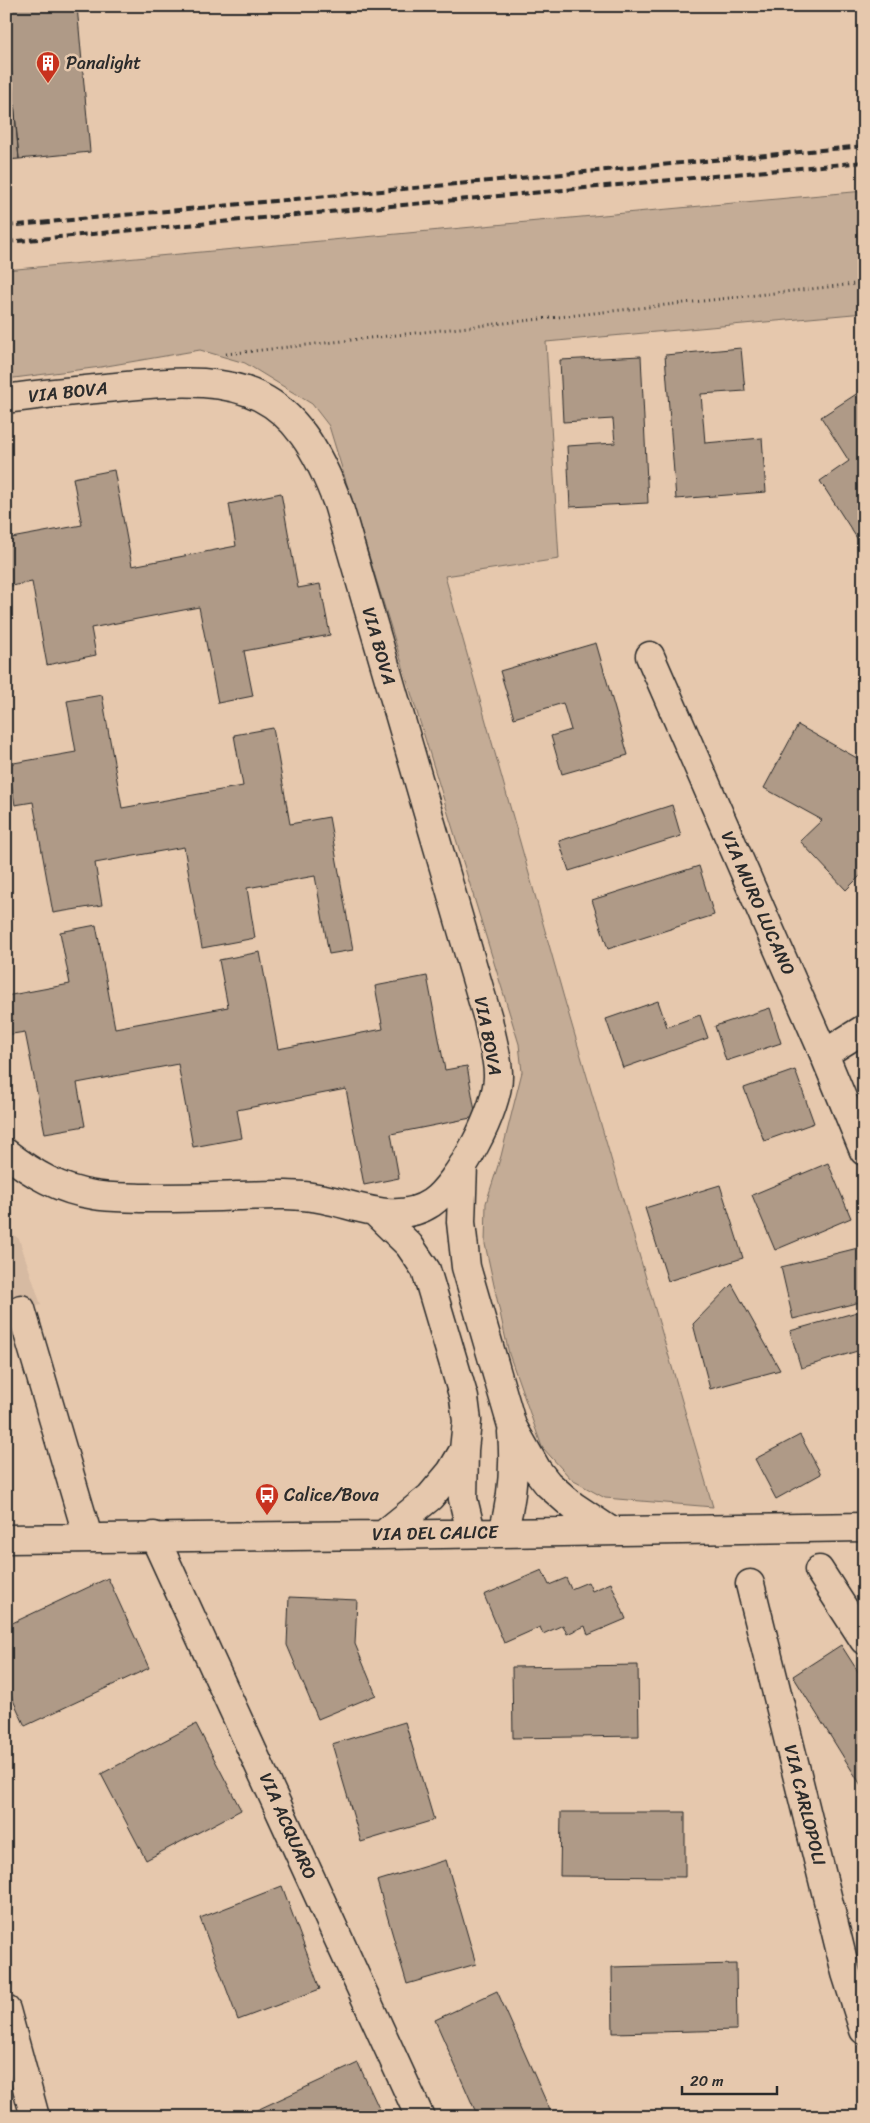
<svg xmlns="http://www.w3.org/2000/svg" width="870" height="2123" font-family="Sriracha,sans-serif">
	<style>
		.built { fill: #d6baa2 }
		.green { fill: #c4ac96; stroke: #786c60 }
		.building { fill: #af9a87; stroke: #2b2b2b }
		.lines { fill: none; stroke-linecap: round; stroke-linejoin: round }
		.minor-casing { stroke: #2b2b2b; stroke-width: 31 }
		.path { stroke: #2b2b2b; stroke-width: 3; stroke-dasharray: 1 4; stroke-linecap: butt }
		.minor { stroke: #e6c8ad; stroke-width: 28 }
		.rail { stroke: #2b2b2b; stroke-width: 4; stroke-dasharray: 8 4; stroke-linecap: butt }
		.labels { text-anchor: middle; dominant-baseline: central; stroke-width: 5; stroke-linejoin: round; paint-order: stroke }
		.poi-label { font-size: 18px; fill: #2b2b2b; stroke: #e6c8ad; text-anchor: start }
		.street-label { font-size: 18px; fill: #2b2b2b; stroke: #e6c8ad }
	</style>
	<rect width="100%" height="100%" fill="#e6c8ad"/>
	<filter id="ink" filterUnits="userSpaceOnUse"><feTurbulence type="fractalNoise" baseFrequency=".02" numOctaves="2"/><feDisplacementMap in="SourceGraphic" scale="10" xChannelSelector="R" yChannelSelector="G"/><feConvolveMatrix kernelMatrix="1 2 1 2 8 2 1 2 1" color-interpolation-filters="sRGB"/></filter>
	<g filter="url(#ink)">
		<path class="built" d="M6,1229L19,1239L41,1305L6,1312Z"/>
		<path class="green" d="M864,191V313L546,342L559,559L445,576L564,998L713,1507L605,1498L572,1480L542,1447L509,1354L485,1244L486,1203L501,1156L522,1072L519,1044L329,426L312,404L245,363L200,350L101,367L6,379V270Z"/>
		<path class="building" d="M6,6H77L90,152L19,159Z
			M6,19L19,159L6,160Z
			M741,348L745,391L701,394L705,443L762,438L766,492L676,499L665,355Z
			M641,356L648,503L570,507L567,446L615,443L613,419L563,422L560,360Z
			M864,389V549L820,481L849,461L821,417Z
			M114,470L132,566L236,546L229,504L281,493L298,588L320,584L330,635L244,651L253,696L218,703L199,607L91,628L96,655L47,665L32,582L6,587V539L82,525L73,478Z
			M596,643L628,755L562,774L551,736L571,730L563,703L514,718L500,671Z
			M102,695L122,808L243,786L234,735L273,728L290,824L329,817L353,950L329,954L315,876L247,888L255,938L202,948L184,847L95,863L102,905L53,913L33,802L15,805L8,764L76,752L67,701Z
			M798,725L864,762V872L846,890L800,841L822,820L764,788Z
			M672,805L681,836L569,871L559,841Z
			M699,866L714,915L608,949L592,900Z
			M96,925L115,1028L228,1007L219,960L260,952L278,1049L383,1029L375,986L427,976L445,1070L467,1066L476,1117L391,1134L399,1178L364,1185L346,1089L237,1110L242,1138L193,1147L178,1064L77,1083L85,1126L45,1133L25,1032L6,1035V996L70,984L60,932Z
			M658,1001L667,1027L700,1015L708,1038L623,1068L606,1019Z
			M770,1008L781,1043L726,1061L715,1026Z
			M795,1070L814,1123L764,1141L744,1088Z
			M828,1163L851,1218L775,1250L752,1195Z
			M720,1185L743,1258L668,1281L645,1208Z
			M862,1247L864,1301L793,1319L781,1267Z
			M732,1284L780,1370L710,1389L693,1324Z
			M864,1310V1349L801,1368L790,1331Z
			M800,1435L821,1474L776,1499L755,1459Z
			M542,1570L549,1585L566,1578L571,1589L588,1582L592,1591L611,1583L626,1619L588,1635L585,1626L567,1634L563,1625L543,1634L540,1627L504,1643L484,1595Z
			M108,1578L149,1668L25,1726L6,1685V1626Z
			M289,1597L357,1600L355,1644L376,1695L318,1719L287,1645Z
			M841,1645L864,1681V1790L793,1676Z
			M638,1665L639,1736L513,1738L512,1667Z
			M405,1722L434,1820L361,1842L332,1744Z
			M196,1724L241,1810L146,1860L101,1774Z
			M561,1812H685V1877L560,1876Z
			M446,1860L476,1964L407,1984L377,1881Z
			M282,1886L320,1989L238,2020L200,1918Z
			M736,1964L737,2030L613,2033L612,1967Z
			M497,1991L553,2117H478L435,2020Z
			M358,2063L383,2117H242Z"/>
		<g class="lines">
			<g class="minor-casing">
				<path id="minor" d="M6,399C46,393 87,390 127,386C244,374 295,388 338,504L488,1019C491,1037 498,1057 498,1075C499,1108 458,1185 431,1203C398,1225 359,1206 324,1199C296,1193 266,1195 237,1196C206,1198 175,1198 143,1198C127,1197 110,1198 94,1195C60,1190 33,1174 6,1153
					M650,656L824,1054L864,1151
					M824,1054L864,1029
					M463,1165L461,1222L466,1267L512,1426L537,1470L548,1484L573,1506L609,1530
					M374,1211L409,1245L426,1270L464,1398L467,1421L464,1450L451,1472L430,1497L383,1535
					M21,1309L88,1537
					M464,1451L463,1499L471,1532
					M503,1532C513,1498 515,1467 512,1432
					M154,1536C244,1729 330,1924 420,2117
					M6,1539L383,1535L864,1527
					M819,1570L864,1640
					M750,1584L846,1973L864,2030
					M6,2010L35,2117"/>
			</g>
			<path class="path" d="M226,354L864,283"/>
			<use href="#minor" class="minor"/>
			<path class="rail" d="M6,226L864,146
				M6,242L864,162"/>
		</g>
	</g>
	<defs>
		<g id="building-pin" transform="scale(1.25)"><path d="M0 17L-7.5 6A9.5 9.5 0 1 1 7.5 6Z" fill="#c8321e" stroke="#e6c8ad"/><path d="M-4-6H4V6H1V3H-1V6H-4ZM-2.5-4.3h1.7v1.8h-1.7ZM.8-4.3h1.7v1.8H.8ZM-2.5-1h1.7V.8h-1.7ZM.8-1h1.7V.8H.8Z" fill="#fff"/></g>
		<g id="bus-pin" transform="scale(1.25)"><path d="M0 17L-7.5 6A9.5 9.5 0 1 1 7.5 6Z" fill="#c8321e" stroke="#e6c8ad"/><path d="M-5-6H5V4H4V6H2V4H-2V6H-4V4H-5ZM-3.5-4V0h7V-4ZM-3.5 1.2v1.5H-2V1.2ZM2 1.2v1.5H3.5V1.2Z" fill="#fff"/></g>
	</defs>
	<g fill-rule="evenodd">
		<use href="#building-pin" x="48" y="63"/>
		<use href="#bus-pin" x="267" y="1495"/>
	</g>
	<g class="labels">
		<g class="poi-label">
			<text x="66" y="63">Panalight</text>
			<text x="284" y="1495">Calice/Bova</text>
		</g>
		<g class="street-label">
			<text transform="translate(68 392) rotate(-6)">VIA BOVA</text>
			<text transform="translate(379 646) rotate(74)">VIA BOVA</text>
			<text transform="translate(758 903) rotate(66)">VIA MURO LUCANO</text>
			<text transform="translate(488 1036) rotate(79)">VIA BOVA</text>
			<text transform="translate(435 1533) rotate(-1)">VIA DEL CALICE</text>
			<text transform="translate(805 1805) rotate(76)">VIA CARLOPOLI</text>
			<text transform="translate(288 1826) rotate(66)">VIA ACQUARO</text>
		</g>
	</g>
	<rect width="870" height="2123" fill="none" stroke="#e6c8ad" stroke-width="25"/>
	<rect x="12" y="12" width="845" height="2098" fill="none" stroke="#2b2b2b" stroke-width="2" filter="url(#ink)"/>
	<path d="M682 2086v8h95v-8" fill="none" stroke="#2b2b2b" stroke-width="2.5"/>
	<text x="690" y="2086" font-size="15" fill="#2b2b2b" stroke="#e6c8ad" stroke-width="4" paint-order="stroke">20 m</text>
</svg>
